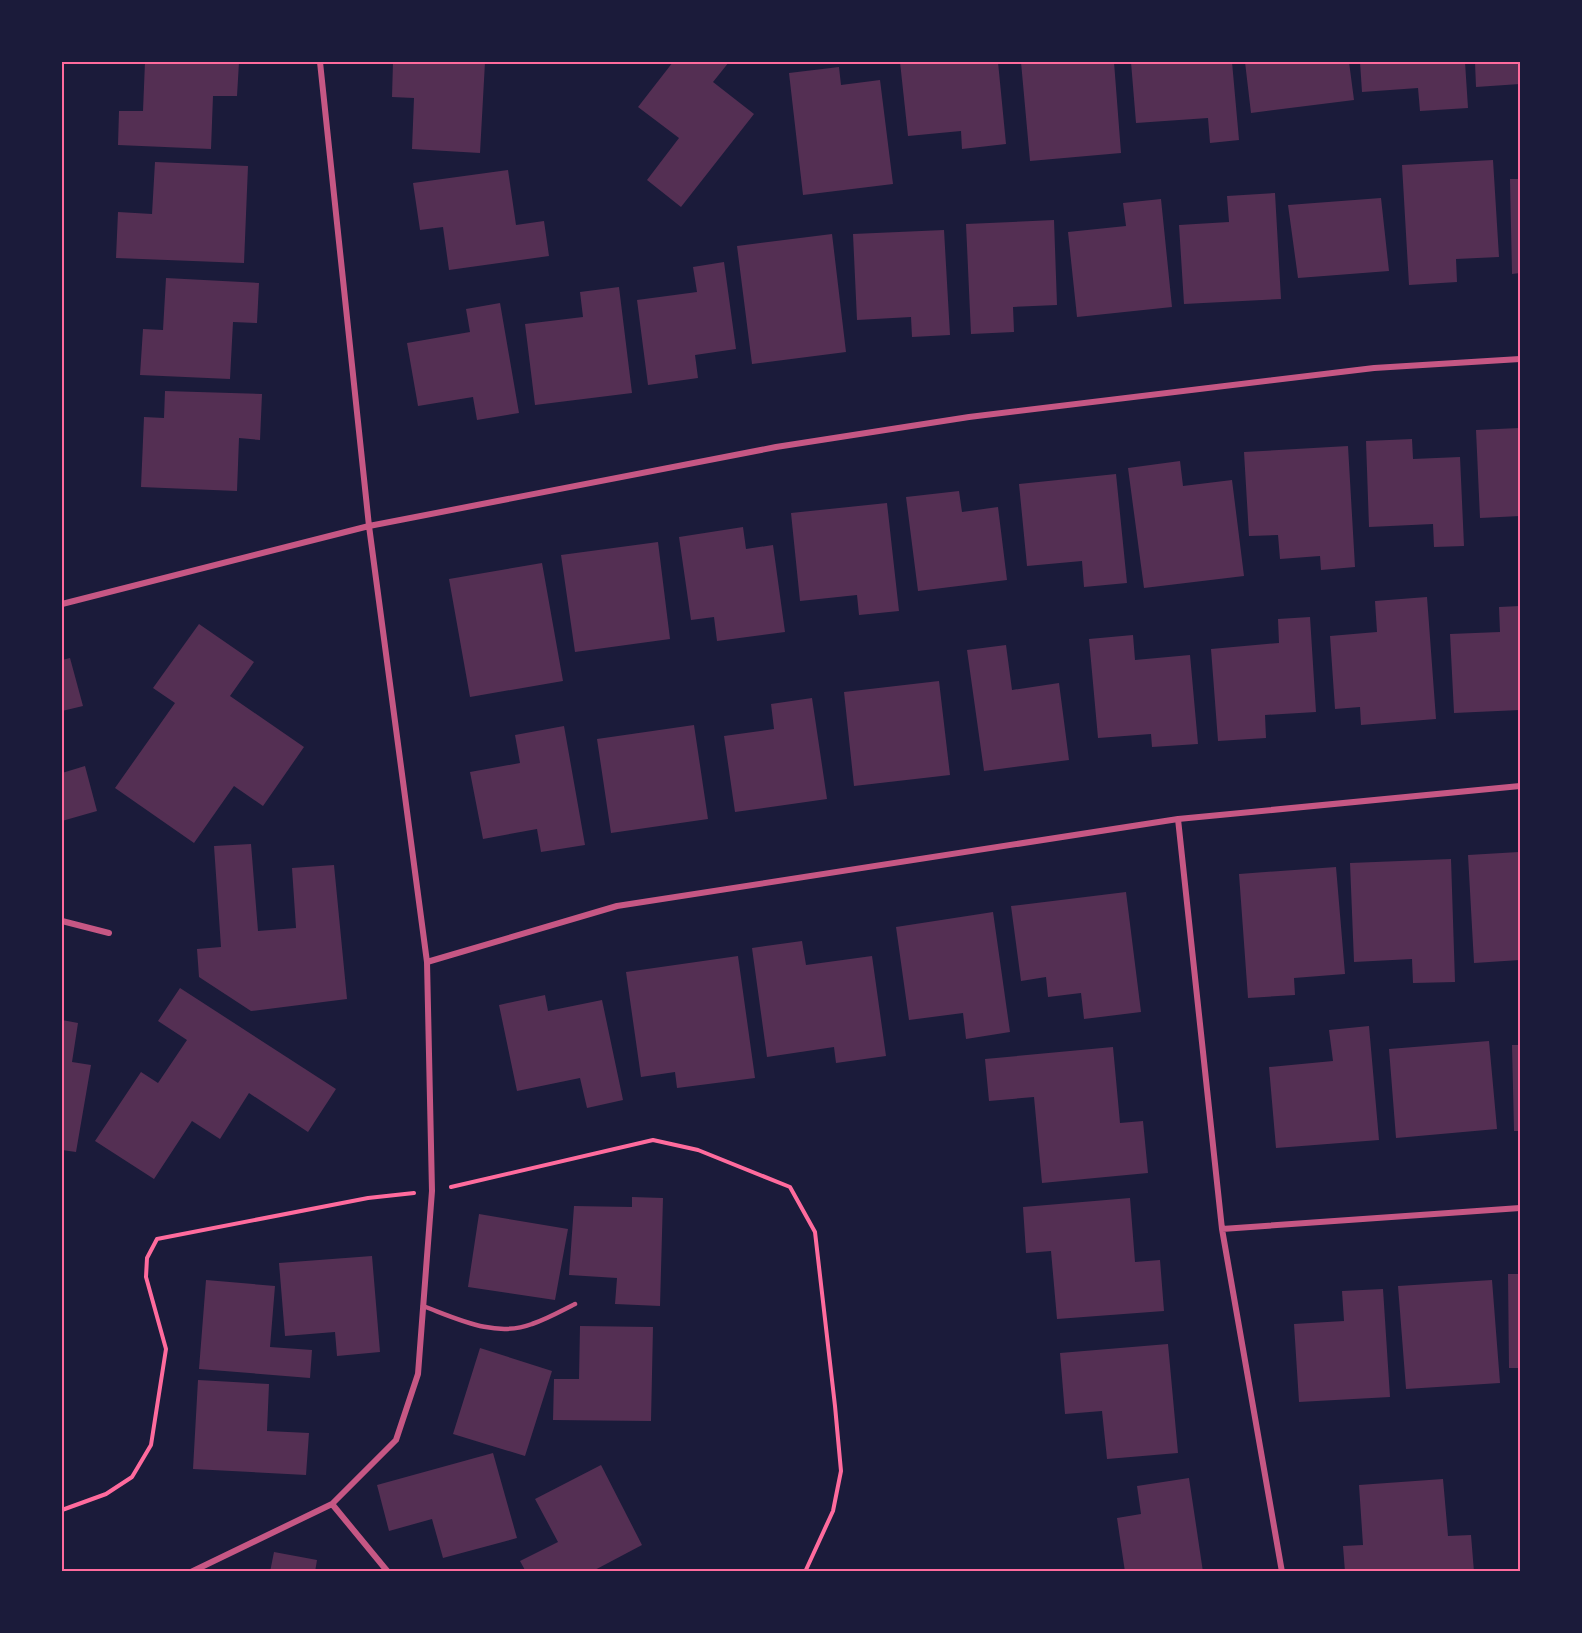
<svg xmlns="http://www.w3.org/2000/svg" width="1582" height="1633" font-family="'Golos Text',sans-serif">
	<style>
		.building { fill: #542f53 }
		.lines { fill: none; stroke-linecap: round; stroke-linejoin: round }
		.path { stroke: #ff6b9d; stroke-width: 4 }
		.service { stroke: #c65784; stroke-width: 4.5 }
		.minor { stroke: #c65784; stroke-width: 6 }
		.neatline { fill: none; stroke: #ff6b9d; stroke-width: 2 }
	</style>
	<rect width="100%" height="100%" fill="#1b1b3a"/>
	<path class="building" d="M145,62H239L237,96H213L211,149L118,145L119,111H143Z
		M393,62H485L480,153L412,149L414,98L392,97Z
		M673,62H729L713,82L754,114L681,207L647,180L679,138L638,107Z
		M900,62H998L1006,144L962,149L961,131L908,136Z
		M1021,62H1114L1121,153L1030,161Z
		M1131,62H1232L1239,140L1210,143L1208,118L1136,123Z
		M1245,62H1349L1354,100L1251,113Z
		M1360,62H1465L1468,108L1420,111L1418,88L1362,92Z
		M1475,62H1520V84L1476,87Z
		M839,67L841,85L880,80L893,184L803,195L789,73Z
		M1493,160L1499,257L1456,259L1457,282L1409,285L1402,165Z
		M155,162L248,166L244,263L116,258L118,212L152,214Z
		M508,170L516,225L544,221L549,256L449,270L443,227L420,230L413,183Z
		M1510,179H1520V273L1512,274Z
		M1275,193L1281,299L1184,304L1179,225L1229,222L1227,196Z
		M1381,198L1389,271L1298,278L1288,205Z
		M1161,199L1172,307L1077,317L1068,232L1126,226L1123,203Z
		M1054,220L1057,305L1013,307L1014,332L971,334L966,224Z
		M944,230L950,335L912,337L911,317L857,320L853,234Z
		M832,234L846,352L752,364L737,246Z
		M724,262L736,349L695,355L698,378L648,385L637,300L697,292L693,267Z
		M166,278L259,283L257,323L233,322L230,379L140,375L143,329L163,330Z
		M619,287L632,393L535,405L525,324L583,317L580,292Z
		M500,303L519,413L477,420L473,397L418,406L407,343L470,332L466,309Z
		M165,391L262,394L260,440L239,438L237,491L141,487L144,417L164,418Z
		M1519,428L1520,516L1480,518L1476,430Z
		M1412,439L1413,459L1460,457L1464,546L1434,547L1433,524L1369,527L1366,441Z
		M1348,446L1355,567L1321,570L1320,556L1280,559L1278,535L1249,536L1244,452Z
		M1180,461L1183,486L1232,480L1244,576L1144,588L1128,468Z
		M1116,474L1127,583L1084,587L1082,561L1027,566L1019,484Z
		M959,491L962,512L998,507L1007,580L918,591L906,497Z
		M887,503L899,611L859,615L857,595L800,601L791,513Z
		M743,527L746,549L773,545L785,632L717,641L714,617L691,620L679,537Z
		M658,542L670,639L575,652L561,555Z
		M542,563L563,681L470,697L449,579Z
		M1427,597L1436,719L1361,725L1360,707L1335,709L1330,636L1377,632L1375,601Z
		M1520,606V710L1454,713L1450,634L1500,632L1499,607Z
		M1310,617L1316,712L1265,715L1266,738L1218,741L1211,649L1279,643L1278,619Z
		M199,624L254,662L230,696L304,747L263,806L234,786L194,843L115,788L175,703L153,688Z
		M1133,635L1135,660L1190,655L1198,744L1152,747L1151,734L1098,738L1089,639Z
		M1006,645L1012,690L1059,683L1069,760L984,771L967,650Z
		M70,658L83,706L62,711V660Z
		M939,681L950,775L854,786L844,692Z
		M812,698L827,799L735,812L724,736L774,729L771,704Z
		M694,725L708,819L611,833L597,739Z
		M564,726L585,845L541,852L537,829L483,839L470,772L520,763L515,735Z
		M85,766L97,811L62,821V773Z
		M251,844L258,931L296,928L292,868L334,865L347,999L251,1011L199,977L197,949L221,947L214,846Z
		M1519,852L1520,874V960L1474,963L1468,855Z
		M1451,859L1455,982L1413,983L1412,959L1354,962L1350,863Z
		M1336,867L1345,974L1294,978L1295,995L1248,998L1239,874Z
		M1126,892L1141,1012L1084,1019L1081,993L1048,997L1046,977L1021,981L1011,906Z
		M993,912L1010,1032L966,1039L963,1013L909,1020L896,927Z
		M802,941L806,965L872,956L886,1056L836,1063L834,1047L767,1057L752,948Z
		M738,956L755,1078L677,1088L675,1072L641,1077L626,972Z
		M180,988L336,1089L308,1132L249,1093L220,1139L192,1121L154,1179L95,1141L141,1072L158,1083L187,1040L158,1021Z
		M545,995L548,1011L602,1000L623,1100L587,1108L580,1078L517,1091L499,1005Z
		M62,1020L78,1023L72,1062L91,1065L76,1152L62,1150Z
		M1369,1026L1379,1140L1276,1148L1269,1067L1333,1061L1329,1030Z
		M1489,1041L1497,1129L1396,1138L1389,1049Z
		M1512,1045H1520V1131H1514Z
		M1113,1047L1120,1123L1143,1121L1148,1173L1042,1183L1034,1097L989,1101L985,1059Z
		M632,1197L663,1198L660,1306L615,1304L617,1278L569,1275L574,1206L632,1207Z
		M1130,1198L1135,1262L1160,1260L1164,1311L1057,1319L1051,1251L1026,1253L1023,1207Z
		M479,1214L568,1229L555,1300L468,1287Z
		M372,1256L380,1352L337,1356L335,1332L285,1336L279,1263Z
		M1508,1274H1520V1368H1509Z
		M206,1280L275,1286L270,1347L312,1350L310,1378L199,1369Z
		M1492,1280L1500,1383L1406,1389L1398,1286Z
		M1383,1289L1390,1397L1299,1402L1294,1324L1344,1321L1342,1291Z
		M580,1326L653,1327L651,1421L553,1420L554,1379H579Z
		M1168,1344L1178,1453L1107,1459L1102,1411L1065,1414L1060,1353Z
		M480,1348L552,1371L525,1456L453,1434Z
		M198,1380L269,1384L267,1431L309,1433L306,1475L193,1469Z
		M493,1453L517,1538L443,1558L432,1519L389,1531L377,1485Z
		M601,1465L642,1545L591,1572H526L520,1561L558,1542L535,1499Z
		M1189,1478L1203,1572H1125L1117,1518L1141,1514L1137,1486Z
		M1443,1479L1448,1536L1471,1535L1474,1572H1345L1343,1546L1363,1545L1359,1485Z
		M274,1552L317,1560L315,1572H270Z"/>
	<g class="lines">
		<path class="path" d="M451,1187L653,1140L698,1150L790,1187L815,1232L835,1406L841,1471L833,1511L805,1572
			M62,1510L106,1494L132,1477L151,1445L166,1349L146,1277L147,1258L157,1239L368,1198L414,1193"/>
		<path class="service" d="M423,1306C458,1319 495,1338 532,1324C547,1319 561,1311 575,1304"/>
		<path class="minor" d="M62,604L369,526L776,447L969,417L1374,368L1520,359
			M1178,819L1222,1229L1282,1572
			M62,921L109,933
			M427,962L617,906L1178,819L1520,786
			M1222,1229L1520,1208
			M332,1504L388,1572
			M191,1572L332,1504L396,1440L418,1374L432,1191L427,962L369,526L320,62"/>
	</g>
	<rect width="1582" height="1633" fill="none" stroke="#1b1b3a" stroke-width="126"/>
	<rect x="63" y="63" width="1456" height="1507" class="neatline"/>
</svg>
